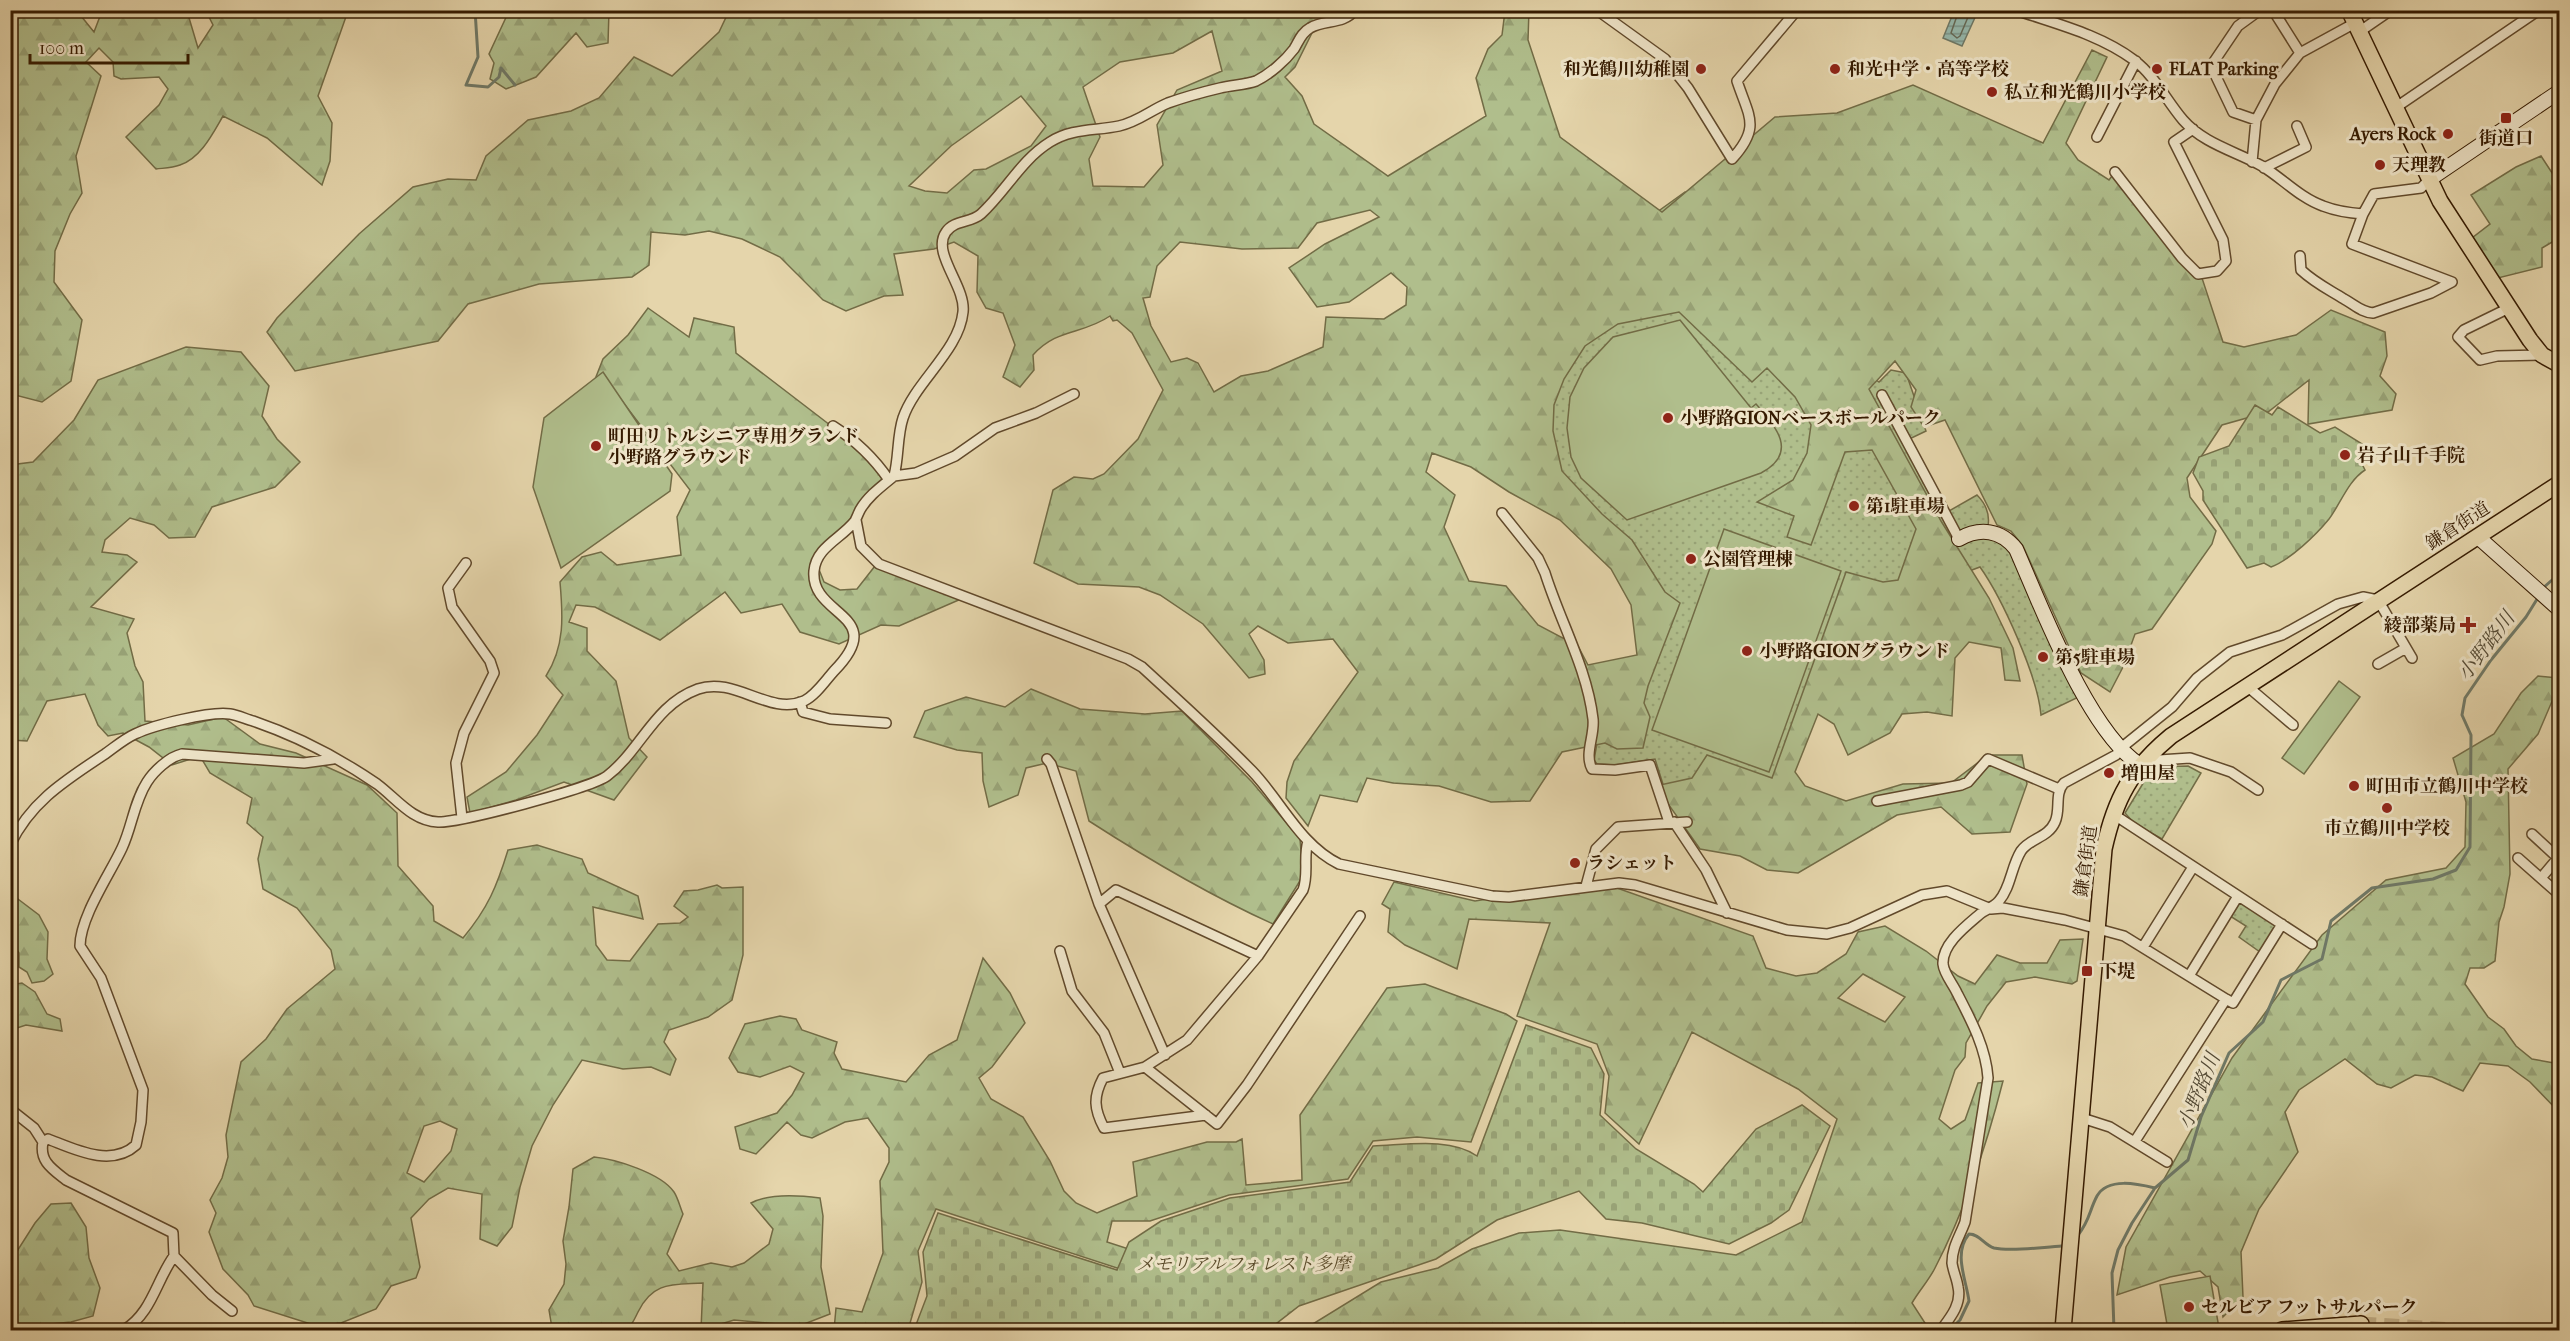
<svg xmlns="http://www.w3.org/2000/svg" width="2570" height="1341" font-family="'IM FELL French Canon','Noto Serif JP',serif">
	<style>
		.grass { fill: url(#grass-dots); stroke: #726c46; stroke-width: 1.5 }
		.forest { fill: url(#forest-firs); stroke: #726c46; stroke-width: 1.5; fill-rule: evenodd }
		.cemetery { fill: url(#cemetery-stones); stroke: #726c46; stroke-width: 1.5 }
		.pitch { fill: #b0be8c; stroke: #726c46; stroke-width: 1.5 }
		.water { fill: url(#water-rules); stroke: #6f7967; stroke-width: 1.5 }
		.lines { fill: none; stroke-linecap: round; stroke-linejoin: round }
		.shore { stroke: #666956; stroke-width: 1.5 }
		.stream { stroke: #6f7967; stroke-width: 3 }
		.primary-tunnel { stroke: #c2b089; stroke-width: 15; stroke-dasharray: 15 8; stroke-linecap: butt }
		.street-casing { stroke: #61492b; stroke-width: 12 }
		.secondary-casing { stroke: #351a00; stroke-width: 16 }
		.primary-casing { stroke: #351a00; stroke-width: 18 }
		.street { stroke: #eee4c8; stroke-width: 9 }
		.secondary { stroke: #eee4c8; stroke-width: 14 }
		.primary { stroke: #e5d5ab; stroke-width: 15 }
		.poi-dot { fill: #8f2418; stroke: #eee4c8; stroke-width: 2 }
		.labels { text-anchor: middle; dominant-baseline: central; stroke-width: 6; stroke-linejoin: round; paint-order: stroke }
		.poi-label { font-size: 18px; font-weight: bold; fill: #351a00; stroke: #eee4c8; text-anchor: start }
		.street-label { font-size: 18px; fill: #351a00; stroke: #eee4c8 }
		.park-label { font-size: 18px; font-style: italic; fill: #5a4b2a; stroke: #eee4c8 }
		.water-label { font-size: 20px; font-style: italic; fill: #524934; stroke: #eee4c8 }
	</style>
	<defs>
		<pattern id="grass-dots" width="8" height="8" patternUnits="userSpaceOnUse" patternTransform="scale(1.5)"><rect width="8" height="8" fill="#b0be8c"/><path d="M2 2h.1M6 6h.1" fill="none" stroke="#98a377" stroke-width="1.8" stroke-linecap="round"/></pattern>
		<pattern id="forest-firs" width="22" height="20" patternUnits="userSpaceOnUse" patternTransform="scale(1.5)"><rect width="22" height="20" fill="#b0be8c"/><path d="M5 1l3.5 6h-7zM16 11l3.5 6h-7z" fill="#98a377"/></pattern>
		<pattern id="cemetery-stones" width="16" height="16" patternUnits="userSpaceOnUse" patternTransform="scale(1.5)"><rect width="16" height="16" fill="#b0be8c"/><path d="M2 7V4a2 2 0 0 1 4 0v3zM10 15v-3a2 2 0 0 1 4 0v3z" fill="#98a377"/></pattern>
		<pattern id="water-rules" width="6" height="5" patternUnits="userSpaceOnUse" patternTransform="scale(1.5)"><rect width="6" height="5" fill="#96b8ac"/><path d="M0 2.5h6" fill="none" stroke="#7b958a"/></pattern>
	</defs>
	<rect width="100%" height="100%" fill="#e5d5ab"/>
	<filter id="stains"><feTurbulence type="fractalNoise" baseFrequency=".00333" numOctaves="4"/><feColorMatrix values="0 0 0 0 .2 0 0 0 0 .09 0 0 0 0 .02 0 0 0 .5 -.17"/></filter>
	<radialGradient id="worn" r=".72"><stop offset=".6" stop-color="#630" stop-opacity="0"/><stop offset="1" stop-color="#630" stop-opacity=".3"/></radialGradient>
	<path class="grass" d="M1685,192L1702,213L1846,358L1879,382L1891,370L1906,373L1926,431L1905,441L1942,515L1977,495C1985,503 1990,514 1988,526L2006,532L2087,693L2041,715C2038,677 2002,598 1980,567L1945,580L1816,696L1773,817L1668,800L1655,759L1615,765L1597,764L1594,760L1601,721L1648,657L1623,559L1505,477L1653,215Z
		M2188,766L2201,773L2162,839L2134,823L2125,813L2153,767Z
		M2244,902L2273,921L2275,929L2260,952L2239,937L2246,926L2230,916L2237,904Z"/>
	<path class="forest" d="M1529,10L1528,40L1560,137L1662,212L1775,117L1837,113L1913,85L2043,143L2092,50L2107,57L2066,143L2078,160L2109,180L2115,172L2155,217L2202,278L2223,342L2244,347L2296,335L2331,310L2385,332L2387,356L2380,376L2396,394L2392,410L2308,424L2309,380L2268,412L2222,425L2187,478L2190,497L2216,531L2212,544L2152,629L2135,634L2123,667L2110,692L2081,673L2023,546L2011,531L1997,525L1945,420L1924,427L1911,407L1916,390L1895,361L1869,389L1941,521L1989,598L2013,648L2020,681L2005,680L2001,648L1969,642L1955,658L1952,716L1927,712L1902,714L1890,733L1848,755L1834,724L1818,714L1795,772L1805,786L1846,801L1903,784L1951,783L1988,755H2022L2027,784L2010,832L1972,834L1941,807L1897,815L1798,873L1767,870L1740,856L1700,849L1666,801L1660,785L1692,778L1707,755L1772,778L1846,572L1883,582L1898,580L1916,529L1872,450L1845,452L1811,545L1787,537L1794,516L1757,502L1793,480L1807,453L1811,425L1795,397L1767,368L1752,382L1679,312L1618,324L1585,346L1564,379L1554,405L1553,431L1562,471L1602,514L1632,540L1665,592L1680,603L1648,686L1644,703L1650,717L1643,748L1617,749L1605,743L1562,752L1530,801L1491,802L1439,786L1393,783L1367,778L1357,802L1320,795L1308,826L1286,798L1287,782L1294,761L1358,672L1333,639L1288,643L1258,626L1249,634L1264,660L1265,674L1249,678L1203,624L1160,595L1139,587L1078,584L1034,563L1053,490L1074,477L1093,479L1104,474L1138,439L1163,390L1132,333L1117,320L1113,321L1110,316C1082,335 1057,328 1033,355L1034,370L1020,387L1003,377L1015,345L1003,313L986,308L977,292L978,256L954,242L934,249L894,254L903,295L884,296L846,311L823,300L780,257L742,239L709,231L685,235L651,232L649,265L632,277L539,284L468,304L438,341L295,371L267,332L277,318L359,234L413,187L448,179L476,180L486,156L528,120L571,111L599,98L634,57L672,76L719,32L729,11H1331L1312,33L1295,67L1285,77L1302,96L1314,124L1388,176L1486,116L1476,78L1488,49L1502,35L1505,11ZM1212,31L1222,71L1177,90L1157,125L1163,165L1144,187L1093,186L1089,159L1100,137L1083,87L1120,62L1173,53ZM1021,96L1046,126L1031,146L986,169L974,170L947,193L925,191L909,186L951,146ZM1370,210L1379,217L1325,244L1289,268L1317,307L1349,302L1391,273L1407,287L1406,305L1384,319L1326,317L1323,347L1268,371L1241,376L1214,392L1198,363L1187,358L1171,362L1151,326L1143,298L1150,297L1157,266L1180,242L1242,249L1298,248L1317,223ZM1432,453L1471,467L1509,492L1560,520L1611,569L1631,605L1637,655L1588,665L1578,646L1538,625L1506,586L1469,581L1444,527L1455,495L1426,472Z
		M10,11H77L94,32L102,11H187L198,48L213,25L206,11H348L318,96L332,123L330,161L322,185L267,138L223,116C213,133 201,158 180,165C172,168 164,168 156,169L126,137L159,105L168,89L159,77L121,79L114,76L113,62L99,48L86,62L101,76L76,156L82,193L70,214L55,251L54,282L82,320L71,381L42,402L11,394Z
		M509,11H609L608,43L587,47L576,33L536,77L506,89L490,79L494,63L489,54Z
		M2541,156L2560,185L2559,238L2542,248V267L2498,278L2472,238L2490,224L2471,195L2516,167Z
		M648,308L689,337L694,318L734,327L736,353L843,435L886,480L824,554L818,567L824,582L840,590L857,589L875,566L961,599L899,626L881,625L839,644L800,632L782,604L741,613L725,592L660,640L595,607L576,605L569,622L587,628V651L616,681L629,738L647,757L614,800L564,782L516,800L470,813L467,797L506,772L537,735L563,695L546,676C565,646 563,616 560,582L582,557L601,552L617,565L681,555L677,517L690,490L619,397L594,382L603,359L628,335Z
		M186,347L241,352L269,386L262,416L277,439L300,462L275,487L212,507L195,537L169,538L154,525L130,518L105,540L102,552L127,555L137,562L91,607L134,619L127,633L135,666L143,682L145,721L188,725L223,717L260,744L296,753L367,785L397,813L398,866L433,906L434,921L463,938C488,908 497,886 508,850L537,845L582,859L588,873L638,896L643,919L593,907L596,945L607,960L630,961L658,924L680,923L688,917L674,906L684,891L698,890L717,885L722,888L743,887V955L732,1000L708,1017L669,1030L664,1042L676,1059L670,1075L651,1067L623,1069L582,1060L553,1105L532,1146L520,1187L512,1227L497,1246L480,1239L482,1194L448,1188L429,1199L411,1218L420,1267L416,1278L391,1286L376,1309L341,1323L317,1326L254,1306L248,1295L223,1269L209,1232L216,1213L210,1200L222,1178L228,1157L226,1135L241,1062L266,1039L287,1009L335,969L331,950L297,908L263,889L258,859L263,837L247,823L252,798L210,773L200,756L172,765L149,747L123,733L108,736L98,725L85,694L47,701L27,741L11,740L10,465L33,462L74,420L98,380ZM440,1121L457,1129L451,1151L424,1182L407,1173L424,1126Z
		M2538,676L2558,678L2559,685L2538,734L2508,769L2510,874L2504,907L2499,922L2495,961L2484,968H2470L2465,984L2488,1017L2504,1029L2516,1046L2532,1059L2554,1063L2559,1066V1112L2530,1082L2508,1066L2480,1063L2463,1091L2432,1077L2415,1075L2391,1088L2377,1084L2345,1059L2299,1090L2285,1112L2298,1152L2259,1209L2241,1252L2243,1297L2223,1317L2218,1287L2200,1271L2170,1277L2117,1295L2126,1247L2232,1058L2322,935L2386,880L2446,868L2465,847L2466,802L2453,758L2494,734L2521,693Z
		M1031,689L1080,709L1145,714L1182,711L1252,782L1300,839L1303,876L1273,924C1209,895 1148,859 1089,821L1076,771L1047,763L1026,768L1018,795L989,807L983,781L982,753L957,750L914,737L925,711L966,697L1005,707Z
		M1394,882L1475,901L1525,893L1617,888L1753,936L1766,968L1796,976L1817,973L1846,954L1858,932L1885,926L1926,951L1958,976L1975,984L1997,955L2020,963H2047L2060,940L2083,939L2077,981L2072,984L2035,977L2006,982L1987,1006L1966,1043L1965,1057L1955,1070L1939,1119L1951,1129L1965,1120L1978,1083L2003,1081C1987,1144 1965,1210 1935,1268C1929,1280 1919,1291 1912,1303L1925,1323L1920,1330H1303L1381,1282L1438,1268L1472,1249L1519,1233L1560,1230L1736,1255L1802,1222L1837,1119L1798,1089L1692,1032L1639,1144L1605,1113L1609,1076L1597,1044L1517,1016L1550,923L1469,919L1457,969L1405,945L1388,932L1390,909L1382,904ZM1863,974L1905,997L1885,1022L1838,998Z
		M10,893L39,915L48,932L47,959L53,974L44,981L32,983L27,972L19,967V953L11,940Z
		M983,958L1010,993L1025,1023L992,1067L979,1078L991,1099L1023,1117L1050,1161L1064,1191L1076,1203L1097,1213L1137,1196L1133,1162L1207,1142H1236L1242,1139L1246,1185L1302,1180L1300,1115L1387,988L1425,984L1506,1014L1517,1021L1471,1142L1417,1137L1373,1141L1348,1179L1229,1195L1150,1221H1112L1107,1242L1141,1253L1137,1266L1117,1268L936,1209L918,1251L922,1282L908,1330H834L836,1308L862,1312L883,1253L880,1181L889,1162V1148L868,1118L845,1122L812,1138L801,1135L787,1122L756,1154L740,1149L735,1127L777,1113L792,1095L804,1073L790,1066L760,1077L738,1072L729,1058L745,1024L780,1016L796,1019L802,1030L837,1042L834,1053L842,1069L906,1082L929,1055L957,1040Z
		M22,983L35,992L47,1014L60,1019L62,1031L26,1025L11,1030V985Z
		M594,1157C615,1159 661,1173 674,1192C678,1198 680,1207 683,1214L667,1254L679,1271L711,1263L732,1267L744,1263L769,1244L773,1229L751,1203C770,1193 798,1195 820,1198L823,1216L821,1267L830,1314L799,1326L734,1320L701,1330L703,1283C673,1285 653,1281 638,1312C634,1320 632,1326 624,1330H560L552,1328L549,1310L564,1284L566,1264L563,1241L569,1207L573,1169Z
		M71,1203L86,1227L89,1258L100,1288L93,1316L71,1322L11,1328V1256H14L35,1223L51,1204Z"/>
	<path class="cemetery" d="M2255,405L2272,415L2278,407L2320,433L2335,427L2367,447L2361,462L2365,470C2348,481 2341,503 2329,519C2316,535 2290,560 2271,567L2264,563L2247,568L2203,500V491L2193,473L2199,457L2229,446Z
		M1526,1025L1591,1048L1604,1074L1600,1115L1636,1149L1694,1184L1703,1192L1756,1129L1802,1105L1830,1126L1789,1210L1771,1223L1729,1244L1642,1223L1606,1219L1579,1191L1497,1220L1436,1259L1299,1306L1268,1330H914L927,1296L923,1252L938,1213L1117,1270L1129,1242L1161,1221L1230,1198L1350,1182L1373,1146C1406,1145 1450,1137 1477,1156Z"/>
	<path class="pitch" d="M1680,320L1751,408L1756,404C1776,426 1799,453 1761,473L1627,520L1581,478L1571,457L1567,428L1570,397L1584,368L1613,337Z
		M603,372L672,474L670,491L561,568L533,487L544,418Z
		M1724,529L1841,571L1769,772L1652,730Z
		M2339,681L2360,697L2304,774L2282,758Z
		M2210,1276L2219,1328L2204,1330H2168L2160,1285Z"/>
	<path class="water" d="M1954,11H1978L1962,46L1943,38Z"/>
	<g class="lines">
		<path class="shore" d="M1959,10L1951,33L1957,38L1960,36L1971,10"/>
		<path class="stream" d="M475,10L478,57L466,85L488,87L499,77L501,68L515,85
			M2543,588L2560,573
			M2078,1235C2090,1220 2089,1211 2097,1196C2108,1177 2138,1184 2155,1188
			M1950,1330L1960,1320L1969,1301C1966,1279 1953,1253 1969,1234C1980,1234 1984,1245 1994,1248C2012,1252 2043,1247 2062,1246
			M2114,1330L2112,1273L2118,1250L2132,1223L2155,1188L2188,1160L2201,1117L2229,1053L2263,1022L2281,980L2322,959L2331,921L2372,888L2433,879L2456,870L2470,847L2471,735L2462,715L2465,698L2491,660L2526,617L2539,596"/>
		<path class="primary-tunnel" d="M2361,1324L2454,1330"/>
		<g class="street-casing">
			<path id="street" d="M1597,10L1665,59L1688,88L1732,159C1761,127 1749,117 1737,81L1797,10
				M2016,10C2056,24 2099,34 2134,60C2155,76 2166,100 2183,120C2204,144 2235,151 2262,166C2282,178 2300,198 2323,206C2336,211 2349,213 2363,214L2374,194L2421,188L2430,179
				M2273,10L2300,53
				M2359,32L2391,10
				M2395,108L2539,10
				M2256,120L2233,112L2211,66L2238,26L2260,10
				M2097,137L2136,61
				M2252,162L2256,120L2275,84L2300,53L2355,23
				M2264,168L2306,147L2297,126
				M2115,172L2182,258L2198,274L2217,271L2226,261L2223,240L2174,142L2193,129
				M2300,256L2301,270C2315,283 2328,289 2344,299C2355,305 2361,312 2373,313L2431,293L2452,282L2352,244L2363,214
				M2509,308L2464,330L2458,337L2480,360L2497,356L2542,355
				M1882,395L1959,539
				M833,426C855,440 874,458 889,480
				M894,476L916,473L955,456L995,428L1036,413L1074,394
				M1502,513L1538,558L1545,573C1560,621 1587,668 1593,719C1595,735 1584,754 1592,769L1615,770L1650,765L1669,822
				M856,520L861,546L879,564L1128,659L1142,667C1179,701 1217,735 1252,771C1281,801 1300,845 1339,864L1492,896L1509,897L1619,883L1635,885L1787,930L1827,934L1850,928L1922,895L1947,891L1991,909L2003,908L2065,920L2124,936L2226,999L2135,1141
				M2378,664L2406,648
				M2247,686L2293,725
				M800,702L803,712L830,719L886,723
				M1047,759L1051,764L1099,904L1165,1055
				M2144,761L2190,758L2231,772L2258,790
				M1877,801L1961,785L1968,782L1988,759L2059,789
				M2113,814L2312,944
				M462,818L456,763L464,733L494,673L490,661L452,607L448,588L466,563
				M1674,822L1706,870L1727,913
				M2532,834L2558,858L2541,878
				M10,845C31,801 66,780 105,754C115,747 124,739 135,734C154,725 210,711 230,714C237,715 246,719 253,721C297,736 339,758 377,784C396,798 412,821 438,822C459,823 591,788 607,776C641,750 654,705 698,689C735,676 769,716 804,701C816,695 825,681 834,671C890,614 810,617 814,571C816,547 842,538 855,521C856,519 859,512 860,510C868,496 882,486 894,476C899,457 897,436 903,418C915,382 959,351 963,312C966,286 931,253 946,232C954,220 971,223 981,214C1006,191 1021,160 1050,142C1072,128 1095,131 1119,126C1138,122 1151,110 1168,103C1185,97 1203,92 1220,88C1232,85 1245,85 1256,81C1270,74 1285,61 1294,49C1299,41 1301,33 1310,28C1325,19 1343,25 1355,10
				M2518,858L2560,895
				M1586,886L1596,849L1618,827L1687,822
				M1099,904L1116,890L1258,956
				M2143,947L2193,867
				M1060,951L1072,991L1104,1033L1120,1073
				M2189,976L2238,896
				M2226,999L2233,1003L2282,924
				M1145,1067L1217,1124L1247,1085L1360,916
				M10,1109L34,1128L43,1142
				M1206,1115L1104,1128C1094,1109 1093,1097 1103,1078L1145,1067L1187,1040L1258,956L1303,890C1309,874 1303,857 1308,841
				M2082,1118L2110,1127L2167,1162
				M174,1256L212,1295L232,1311
				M124,1330C152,1313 156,1281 174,1256L173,1233L66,1180C52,1169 39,1161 43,1142L48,1139C74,1149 111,1168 136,1145L141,1122L143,1090L101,978L80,946C80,917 110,874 122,848C132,827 134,802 147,782C154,771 169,757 182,754L304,763L333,759
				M1941,1330C1950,1318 1962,1304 1958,1287C1957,1279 1953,1271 1952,1263C1952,1247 1960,1236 1965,1222L1988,1078C1986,1048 1971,1020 1957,993C1953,984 1944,974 1943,964C1942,944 1966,926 1980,914C1986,909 1993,908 1999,901C2011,887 2011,867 2021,851C2030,838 2048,838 2055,822C2061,809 2054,794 2064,783L2116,755L2126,744L2172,707L2197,678L2230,652L2282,635L2338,604L2363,597L2378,600L2412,658"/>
		</g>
		<g class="secondary-casing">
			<path id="secondary" d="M2430,179L2560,91
				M2478,537L2560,610
				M1959,539C1980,527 2001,530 2016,549C2042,608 2088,731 2140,765"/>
		</g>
		<g class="primary-casing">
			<path id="primary" d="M2349,10L2440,201L2530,340L2542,355L2560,365
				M2063,1330L2104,849C2115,799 2131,769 2171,736L2560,483
				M2282,1330L2361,1324"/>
		</g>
		<use href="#street" class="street"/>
		<use href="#secondary" class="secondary"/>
		<use href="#primary" class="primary"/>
	</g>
	<g class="poi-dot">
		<circle cx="1701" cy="69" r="6"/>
		<circle cx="1835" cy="69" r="6"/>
		<circle cx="2157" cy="69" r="6"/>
		<circle cx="1992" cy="92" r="6"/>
		<rect x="2500" y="112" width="12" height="12" rx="3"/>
		<circle cx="2448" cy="134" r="6"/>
		<circle cx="2380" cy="165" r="6"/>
		<circle cx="1668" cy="418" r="6"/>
		<circle cx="596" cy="446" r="6"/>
		<circle cx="2345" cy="455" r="6"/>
		<circle cx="1854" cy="506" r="6"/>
		<circle cx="1691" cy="559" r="6"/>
		<path d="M2465 616h6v6h6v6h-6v6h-6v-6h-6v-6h6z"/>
		<circle cx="1747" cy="651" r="6"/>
		<circle cx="2043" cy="657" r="6"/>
		<circle cx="2109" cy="773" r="6"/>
		<circle cx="2354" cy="786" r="6"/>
		<circle cx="2387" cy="808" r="6"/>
		<circle cx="1575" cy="863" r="6"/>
		<rect x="2081" y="965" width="12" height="12" rx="3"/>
		<circle cx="2189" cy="1307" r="6"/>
	</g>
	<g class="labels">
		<g class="poi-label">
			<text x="1689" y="69" text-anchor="end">和光鶴川幼稚園</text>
			<text x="1847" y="69">和光中学・高等学校</text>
			<text x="2169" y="69">FLAT Parking</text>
			<text x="2004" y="92">私立和光鶴川小学校</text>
			<text x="2436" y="134" text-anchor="end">Ayers Rock</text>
			<text x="2506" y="138" text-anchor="middle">街道口</text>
			<text x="2392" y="165">天理教</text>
			<text x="1680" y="418">小野路GIONベースボールパーク</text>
			<text x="608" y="436">町田リトルシニア専用グランド<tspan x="608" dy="21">小野路グラウンド</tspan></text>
			<text x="2357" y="455">岩子山千手院</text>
			<text x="1866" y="506">第1駐車場</text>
			<text x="1703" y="559">公園管理棟</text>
			<text x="2456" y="625" text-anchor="end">綾部薬局</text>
			<text x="1759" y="651">小野路GIONグラウンド</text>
			<text x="2055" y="657">第5駐車場</text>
			<text x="2121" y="773">増田屋</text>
			<text x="2366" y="786">町田市立鶴川中学校</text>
			<text x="2387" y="828" text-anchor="middle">市立鶴川中学校</text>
			<text x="1587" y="863">ラシェット</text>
			<text x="2099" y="971">下堤</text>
			<text x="2201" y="1307">セルビア フットサルパーク</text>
		</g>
		<g class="street-label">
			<text transform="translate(2458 526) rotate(-33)">鎌倉街道</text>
			<text transform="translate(2086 861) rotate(-82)">鎌倉街道</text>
		</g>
		<g class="park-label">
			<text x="1243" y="1264">メモリアルフォレスト多摩</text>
		</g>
		<g class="water-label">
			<text transform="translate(2486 646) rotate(-53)">小野路川</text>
			<text transform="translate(2199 1091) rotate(-68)">小野路川</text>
		</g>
	</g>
	<rect width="2570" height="1341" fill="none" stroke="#e5d5ab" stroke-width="36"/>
	<rect x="12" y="12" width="2546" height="1317" fill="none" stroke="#351a00" stroke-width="3"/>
	<rect x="18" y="18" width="2534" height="1305" fill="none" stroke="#351a00" stroke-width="1.5"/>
	<path d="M30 54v9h158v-9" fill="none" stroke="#351a00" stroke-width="3"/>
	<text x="39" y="54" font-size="18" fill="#351a00" stroke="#eee4c8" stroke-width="4.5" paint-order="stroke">100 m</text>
	<rect width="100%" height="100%" filter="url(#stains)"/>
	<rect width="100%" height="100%" fill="url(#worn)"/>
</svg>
